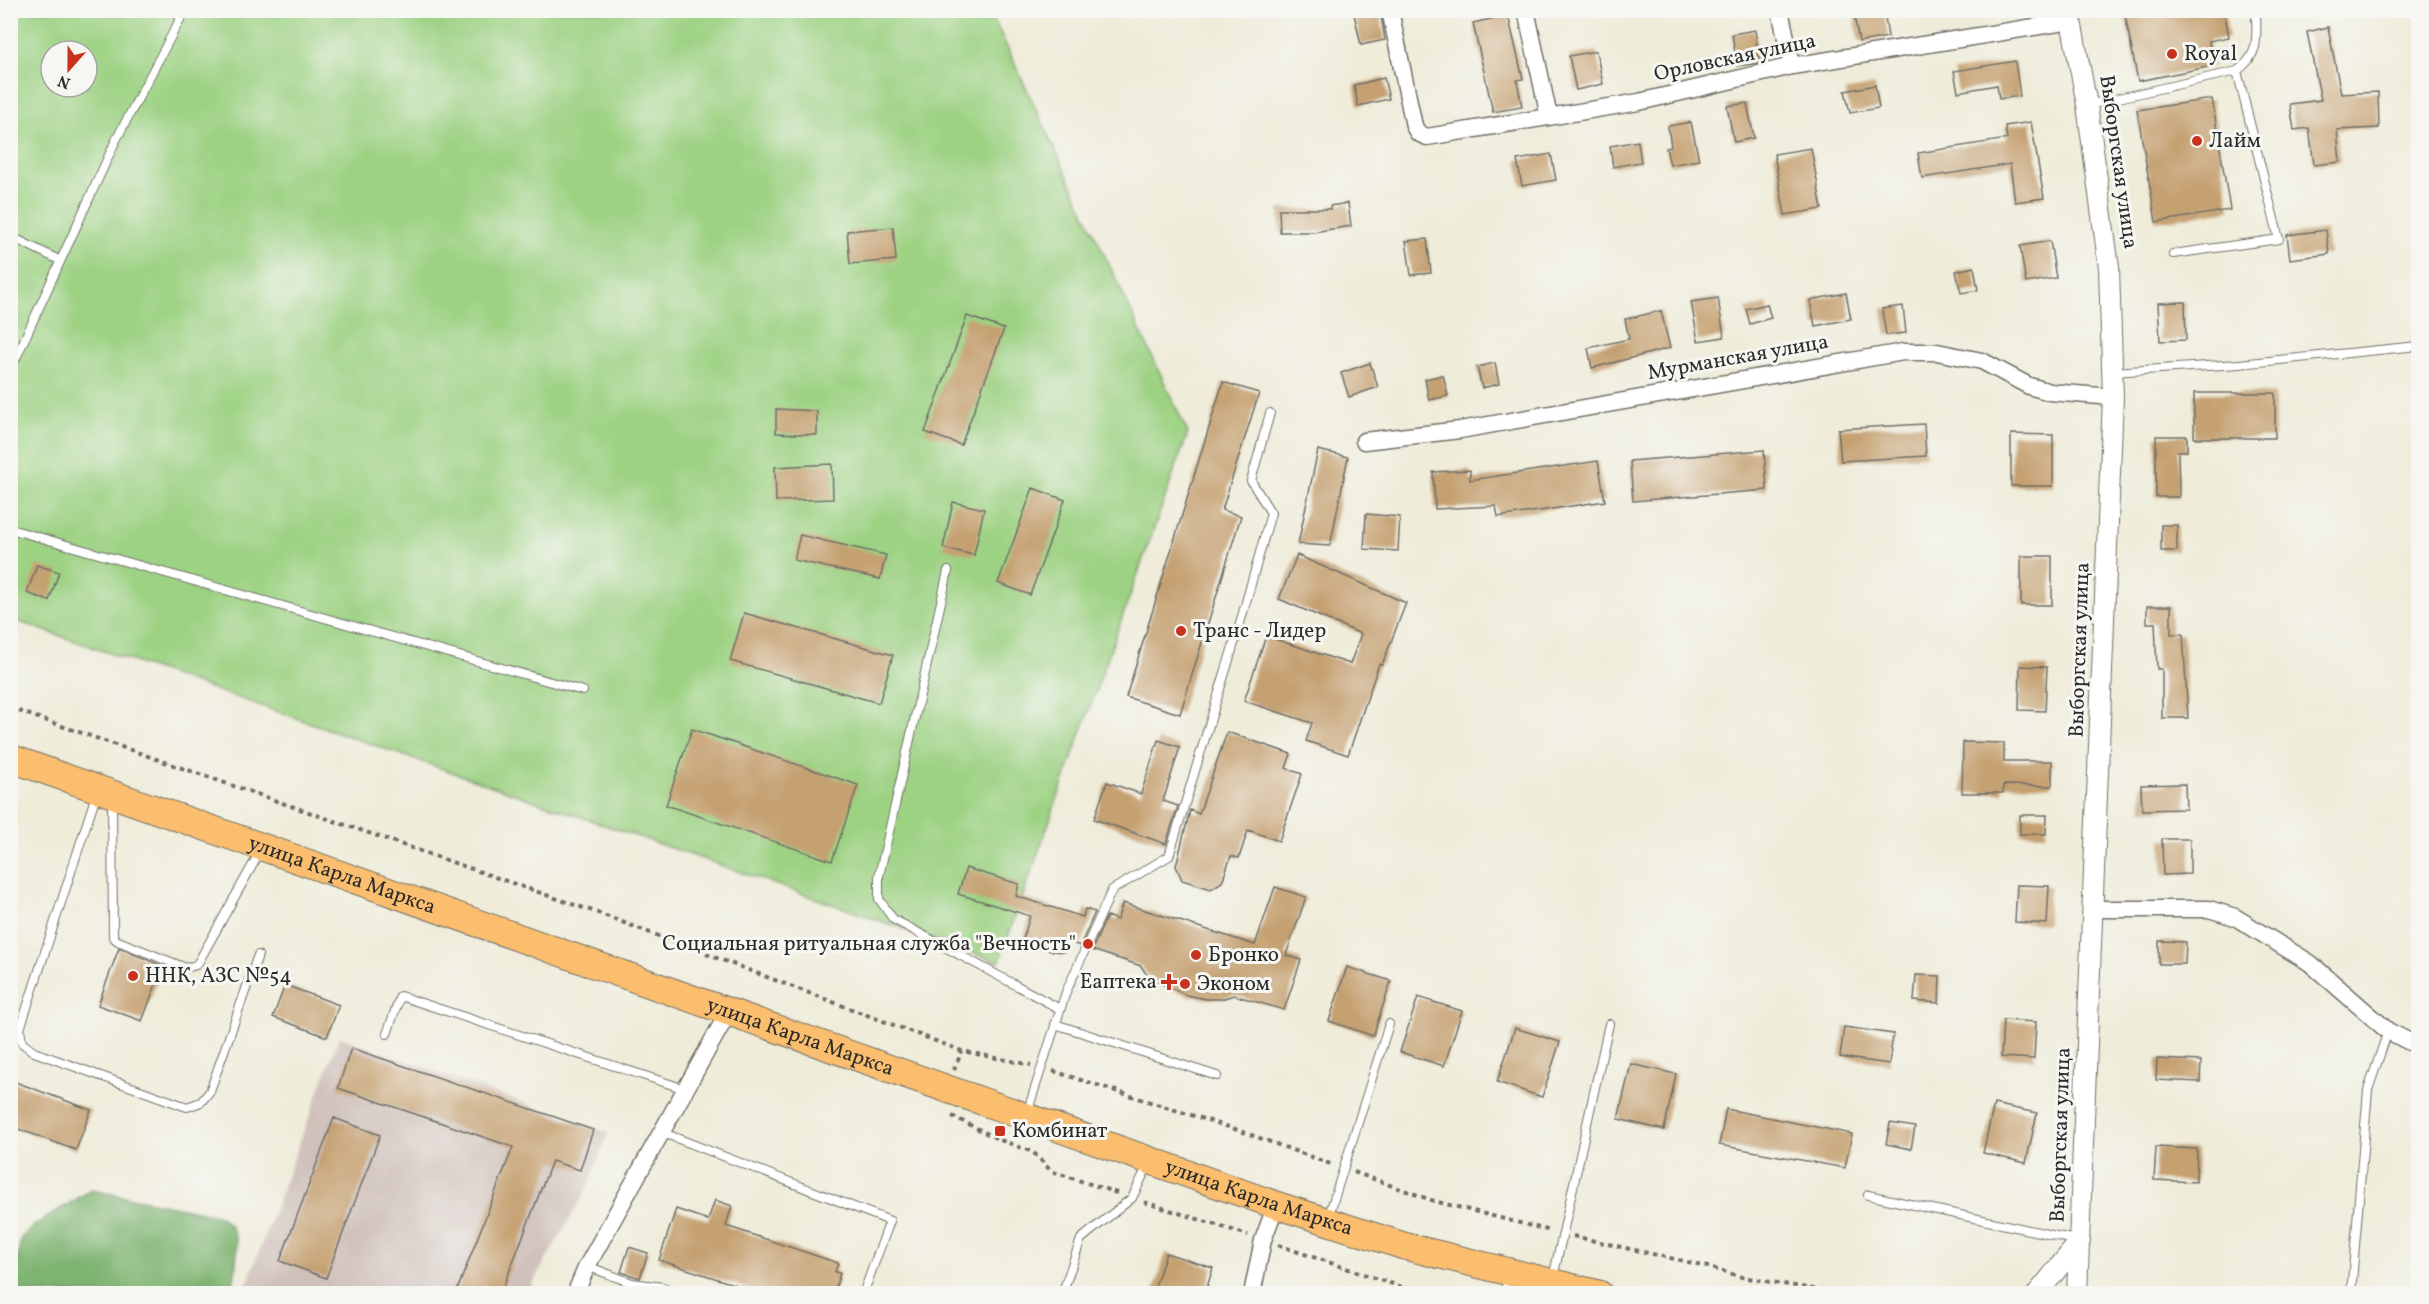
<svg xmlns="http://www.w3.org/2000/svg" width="2429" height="1304" font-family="Vollkorn,serif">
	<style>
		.industrial { fill: #cfc0ba }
		.green { fill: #9dd283; stroke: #647e57; stroke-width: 1.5; fill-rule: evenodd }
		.forest { fill: #7eb471; stroke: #54704e; stroke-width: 1.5 }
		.building { fill: #c5a071 }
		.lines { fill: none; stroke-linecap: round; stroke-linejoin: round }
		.service-casing { stroke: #706f68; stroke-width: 10 }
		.minor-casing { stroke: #706f68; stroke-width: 19 }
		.tertiary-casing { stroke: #706f68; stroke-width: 22 }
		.trunk-casing { stroke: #706f68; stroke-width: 29 }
		.path { stroke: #706f68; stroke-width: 4; stroke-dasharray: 4.5 4.5; stroke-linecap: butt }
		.service { stroke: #fff; stroke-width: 8 }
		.minor { stroke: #fff; stroke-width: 16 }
		.tertiary { stroke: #fff; stroke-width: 20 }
		.trunk { stroke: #fabe6e; stroke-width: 27 }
		.poi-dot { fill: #c8321e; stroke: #f6f6f2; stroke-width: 2 }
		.labels { text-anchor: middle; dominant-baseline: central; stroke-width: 6; stroke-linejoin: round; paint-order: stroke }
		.poi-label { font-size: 21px; fill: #2b2b2b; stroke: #f6f6f2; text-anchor: start }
		.street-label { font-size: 21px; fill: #2b2b2b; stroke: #f6f6f2 }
	</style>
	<rect width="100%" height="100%" fill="#f6f6f2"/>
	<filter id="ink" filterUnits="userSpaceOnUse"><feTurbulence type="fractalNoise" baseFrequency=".0167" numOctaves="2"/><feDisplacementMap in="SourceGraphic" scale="12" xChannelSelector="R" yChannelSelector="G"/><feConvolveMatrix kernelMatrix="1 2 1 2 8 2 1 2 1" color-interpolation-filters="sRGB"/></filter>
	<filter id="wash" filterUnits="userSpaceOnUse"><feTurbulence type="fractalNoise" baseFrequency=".008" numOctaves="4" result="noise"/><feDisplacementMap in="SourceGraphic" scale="24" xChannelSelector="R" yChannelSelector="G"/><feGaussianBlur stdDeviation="1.35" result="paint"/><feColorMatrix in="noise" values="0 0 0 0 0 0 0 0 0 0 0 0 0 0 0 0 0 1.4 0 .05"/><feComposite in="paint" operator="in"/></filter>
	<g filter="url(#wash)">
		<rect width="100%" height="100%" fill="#efecd9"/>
		<path class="industrial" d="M339,1037L608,1133L588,1187L527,1293L243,1294Z"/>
		<path class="green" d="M11,11H990L1188,433L999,962L11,619ZM51,51H87V87H51Z"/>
		<path class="forest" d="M91,1190L217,1215C247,1231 235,1265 232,1293H12L21,1238L36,1224Z"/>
		<g id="blocks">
			<path class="building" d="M1372,10H1380L1385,40L1361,45L1354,14Z
				M1853,10H1884L1888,37L1859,42Z
				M2124,10H2224L2229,37L2209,41L2213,66L2138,81Z
				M1508,15L1523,79L1517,80L1522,107L1493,112L1473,23Z
				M2328,27L2341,94L2378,92L2379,128L2337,130L2340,162L2314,165L2309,128L2294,130L2290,104L2321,100L2307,32Z
				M1755,30L1760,63L1737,66L1732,34Z
				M1596,51L1603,84L1576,90L1569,56Z
				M2015,61L2020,96L1999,99L1997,85L1958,92L1954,71Z
				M1384,78L1389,99L1358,106L1354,85Z
				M1875,85L1879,108L1850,113L1845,91Z
				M2212,99L2230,210L2156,222L2137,110Z
				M1747,103L1754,138L1734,142L1727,106Z
				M1691,122L1699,160L1670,165L1666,148L1671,147L1668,126Z
				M2031,122L2044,198L2015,202L2010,164L1922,178L1918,153L2007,139L2005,126Z
				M1638,141L1641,162L1613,167L1610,146Z
				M1811,148L1822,209L1785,215L1774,154Z
				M1551,154L1556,180L1522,186L1517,160Z
				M1348,203L1351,226L1313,232H1280L1279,209H1330V206Z
				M893,227L896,260L850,264L847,231Z
				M2326,230L2329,254L2290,259L2287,235Z
				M1427,239L1431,273L1411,275L1406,241Z
				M2050,241L2056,278L2026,283L2020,246Z
				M1974,267L1978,290L1961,293L1956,271Z
				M1846,293L1851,319L1815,326L1810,300Z
				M1718,298L1724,337L1698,341L1691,302Z
				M2185,302L2186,340L2160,341L2158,303Z
				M1767,304L1771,318L1750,324L1746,309Z
				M1903,306L1906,333L1886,335L1882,309Z
				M1661,311L1670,348L1592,368L1588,348L1629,339L1625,319Z
				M967,316L1004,329L961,445L925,432Z
				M1370,363L1378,387L1349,397L1341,373Z
				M1495,363L1499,384L1482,388L1477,367Z
				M1443,375L1448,396L1429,400L1425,379Z
				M1223,382L1259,393L1222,510L1241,516L1180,714L1126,697Z
				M2194,393H2275V438H2194Z
				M776,409L817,411V435L776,433Z
				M1924,424L1926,456L1841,461L1838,429Z
				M2011,434L2053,435V486H2011Z
				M2156,436H2187V451H2178L2179,497H2156Z
				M1318,450L1348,457L1330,546L1298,544Z
				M1764,450L1767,490L1633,501L1630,461Z
				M1598,461L1605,501L1498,517L1496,506L1435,509L1433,472L1470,470V480Z
				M832,464L833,499L776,501L775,467Z
				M1033,488L1065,500L1030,595L998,583Z
				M953,502L984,509L974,555L943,548Z
				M1366,514L1400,517L1398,551L1364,549Z
				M2161,525H2177V551H2161Z
				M800,535L886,555L880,579L794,560Z
				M1297,555L1406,603L1382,665L1379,664L1348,755L1306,741L1312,723L1244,701L1266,636L1350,664L1361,634L1279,599Z
				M2021,556H2052V605H2021Z
				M37,565L59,572L49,601L27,593Z
				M2147,606H2171V634H2183L2188,718H2162V669H2157L2155,623H2147Z
				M744,613L893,655L879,703L730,661Z
				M2020,666L2047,667L2045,711L2019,710Z
				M692,729L858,785L832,861L666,805Z
				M1227,732L1291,754L1286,768L1302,774L1279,841L1248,830L1239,858L1231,856L1222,882L1211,889L1182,880L1176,866L1190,810L1199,814Z
				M1158,740L1180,747L1163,801L1178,806L1166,844L1094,819L1107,782L1141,794Z
				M1963,742L2004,743V761H2052V786L2003,785V793H1962Z
				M2185,784L2186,809L2142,810L2141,785Z
				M2020,815H2047L2046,834H2020Z
				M2162,839H2190V874L2163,875Z
				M966,868L1019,884L1016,896L1083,917L1085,909L1095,912L1080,946L1067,941L1064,952L1052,951L1037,947L1023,939L1030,916L958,894Z
				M2017,885L2049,886L2047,924L2015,922Z
				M1275,887L1306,897L1286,955L1301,960L1284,1010L1234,995L1221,999H1206L1186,995L1149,978L1141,966L1092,950L1107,916L1117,920L1123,903L1255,945Z
				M2159,941L2186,942L2185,964H2159Z
				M119,948L163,966L142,1021L98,1005Z
				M1347,967L1391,981L1373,1036L1329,1021Z
				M1916,975L1940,976L1939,1003L1914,1001Z
				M285,985L339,1005L327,1037L273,1017Z
				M1418,997L1462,1011L1444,1066L1400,1052Z
				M2003,1020L2036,1022L2034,1059L2001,1057Z
				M1844,1027L1893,1034L1889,1064L1840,1057Z
				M1515,1028L1560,1042L1542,1097L1497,1082Z
				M351,1048L593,1130L580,1170L552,1161L501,1293H456L513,1147L338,1088Z
				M2157,1059L2201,1061L2200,1082L2156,1080Z
				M1631,1064L1676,1074L1664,1130L1618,1119Z
				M10,1080L91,1110L76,1150L10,1126Z
				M1994,1104L2037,1113L2026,1163L1983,1153Z
				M1726,1109L1852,1134L1845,1168L1719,1145Z
				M334,1118L380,1135L326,1278L280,1261Z
				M1890,1123L1915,1127L1911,1149L1886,1144Z
				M2156,1147L2197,1149L2196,1182L2154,1180Z
				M715,1200L732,1206L726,1226L838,1263L835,1272L840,1273L834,1293H761L659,1260L676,1209L708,1220Z
				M629,1247L648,1253L640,1278L621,1272Z
				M1166,1253L1213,1268L1205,1293H1153Z"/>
		</g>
	</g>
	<g filter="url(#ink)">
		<use href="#blocks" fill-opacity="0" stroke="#706f68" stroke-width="1.5"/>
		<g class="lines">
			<g class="service-casing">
				<path id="service" d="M2088,105L2237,71C2261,54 2256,37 2256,10
					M10,236L59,260
					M2173,254L2279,239L2237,71
					M10,371L116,140L185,10
					M2113,372L2239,364L2418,346
					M10,529L583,691
					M948,571L879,876V899L893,919L1060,1009
					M97,792L20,1029L22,1043L34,1052L187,1107L201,1102L210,1091L258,955
					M112,797L113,937L118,941L186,968L196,965L199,961L261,850
					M1055,1024L1217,1076
					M387,1034L400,996L685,1089
					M1027,1113L1066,992L1112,890L1169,856L1239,627L1271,513L1251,481L1270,413
					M661,1132L890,1221L863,1294
					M1868,1195L2080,1241
					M1328,1218L1389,1024
					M587,1266L632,1283L663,1287L679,1294
					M1553,1278L1609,1024
					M1062,1294L1081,1239L1132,1198L1149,1163
					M1504,1294L1509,1274
					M2351,1294L2368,1090L2388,1031"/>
			</g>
			<g class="minor-casing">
				<path id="minor" d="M1390,10L1414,126L1418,133L1427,137L1639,102L1792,66L2071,21
					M1526,10L1549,117
					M1780,10L1792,66
					M1364,441L1460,430L1903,352H1937L1982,361L2029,386L2050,392L2113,397
					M2093,909H2209L2235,917L2310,963L2388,1031L2418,1046
					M575,1294L587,1266L729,1011
					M1252,1294L1263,1240L1276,1205"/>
			</g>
			<g class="tertiary-casing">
				<path id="tertiary" d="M2069,10L2087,105L2109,268L2113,397L2077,1294
					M2037,1294L2080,1241"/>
			</g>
			<g class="trunk-casing">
				<g id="trunk">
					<path id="s1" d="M10,758L1276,1205L1404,1246L1599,1294"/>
				</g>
			</g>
			<path class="path" d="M10,708L598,913L962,1051L1031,1065
				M954,1070L962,1051
				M1053,1071L1235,1129L1333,1165
				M952,1116L1000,1140L1033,1152L1051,1171L1117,1193
				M1354,1172L1434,1201L1551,1231
				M1144,1202L1248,1235
				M1573,1236L1701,1265L1742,1277L1842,1294
				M1278,1245L1422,1294"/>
			<use href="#service" class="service"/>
			<use href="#minor" class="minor"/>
			<use href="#tertiary" class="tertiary"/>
			<use href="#trunk" class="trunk"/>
		</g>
	</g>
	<g class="poi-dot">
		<circle cx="2172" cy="54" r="6"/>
		<circle cx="2197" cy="141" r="6"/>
		<circle cx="1181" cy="631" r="6"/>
		<circle cx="1088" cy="944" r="6"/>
		<circle cx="1196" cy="955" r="6"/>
		<circle cx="133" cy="976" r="6"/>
		<path d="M1166 973h6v6h6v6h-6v6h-6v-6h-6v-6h6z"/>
		<circle cx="1185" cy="984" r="6"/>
		<rect x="994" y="1125" width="12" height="12" rx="3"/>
	</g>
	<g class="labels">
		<g class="poi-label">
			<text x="2184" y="54">Royal</text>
			<text x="2209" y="141">Лайм</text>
			<text x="1193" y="631">Транс - Лидер</text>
			<text x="1076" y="944" text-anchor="end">Социальная ритуальная служба "Вечность"</text>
			<text x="1208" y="955">Бронко</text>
			<text x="145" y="976">ННК, АЗС №54</text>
			<text x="1157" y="982" text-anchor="end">Еаптека</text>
			<text x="1197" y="984">Эконом</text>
			<text x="1012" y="1131">Комбинат</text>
		</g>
		<g class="street-label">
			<text transform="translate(1735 58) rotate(-12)">Орловская улица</text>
			<text transform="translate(2118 162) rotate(82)">Выборгская улица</text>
			<text transform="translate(1738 358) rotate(-10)">Мурманская улица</text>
			<text transform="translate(2080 650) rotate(-88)">Выборгская улица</text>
			<text stroke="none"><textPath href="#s1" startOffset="352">улица Карла Маркса</textPath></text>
			<text stroke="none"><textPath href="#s1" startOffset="838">улица Карла Маркса</textPath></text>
			<text transform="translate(2061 1135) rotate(-88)">Выборгская улица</text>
			<text stroke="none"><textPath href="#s1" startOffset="1324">улица Карла Маркса</textPath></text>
		</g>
	</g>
	<rect width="2429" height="1304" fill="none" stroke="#f6f6f2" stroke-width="36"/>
	<g transform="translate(69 69) rotate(201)"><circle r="28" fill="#f6f6f2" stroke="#a5a5a2" stroke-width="1.5"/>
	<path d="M0-4.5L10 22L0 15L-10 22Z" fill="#c8321e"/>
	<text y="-9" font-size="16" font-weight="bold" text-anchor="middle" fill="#2b2b2b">N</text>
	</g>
</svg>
